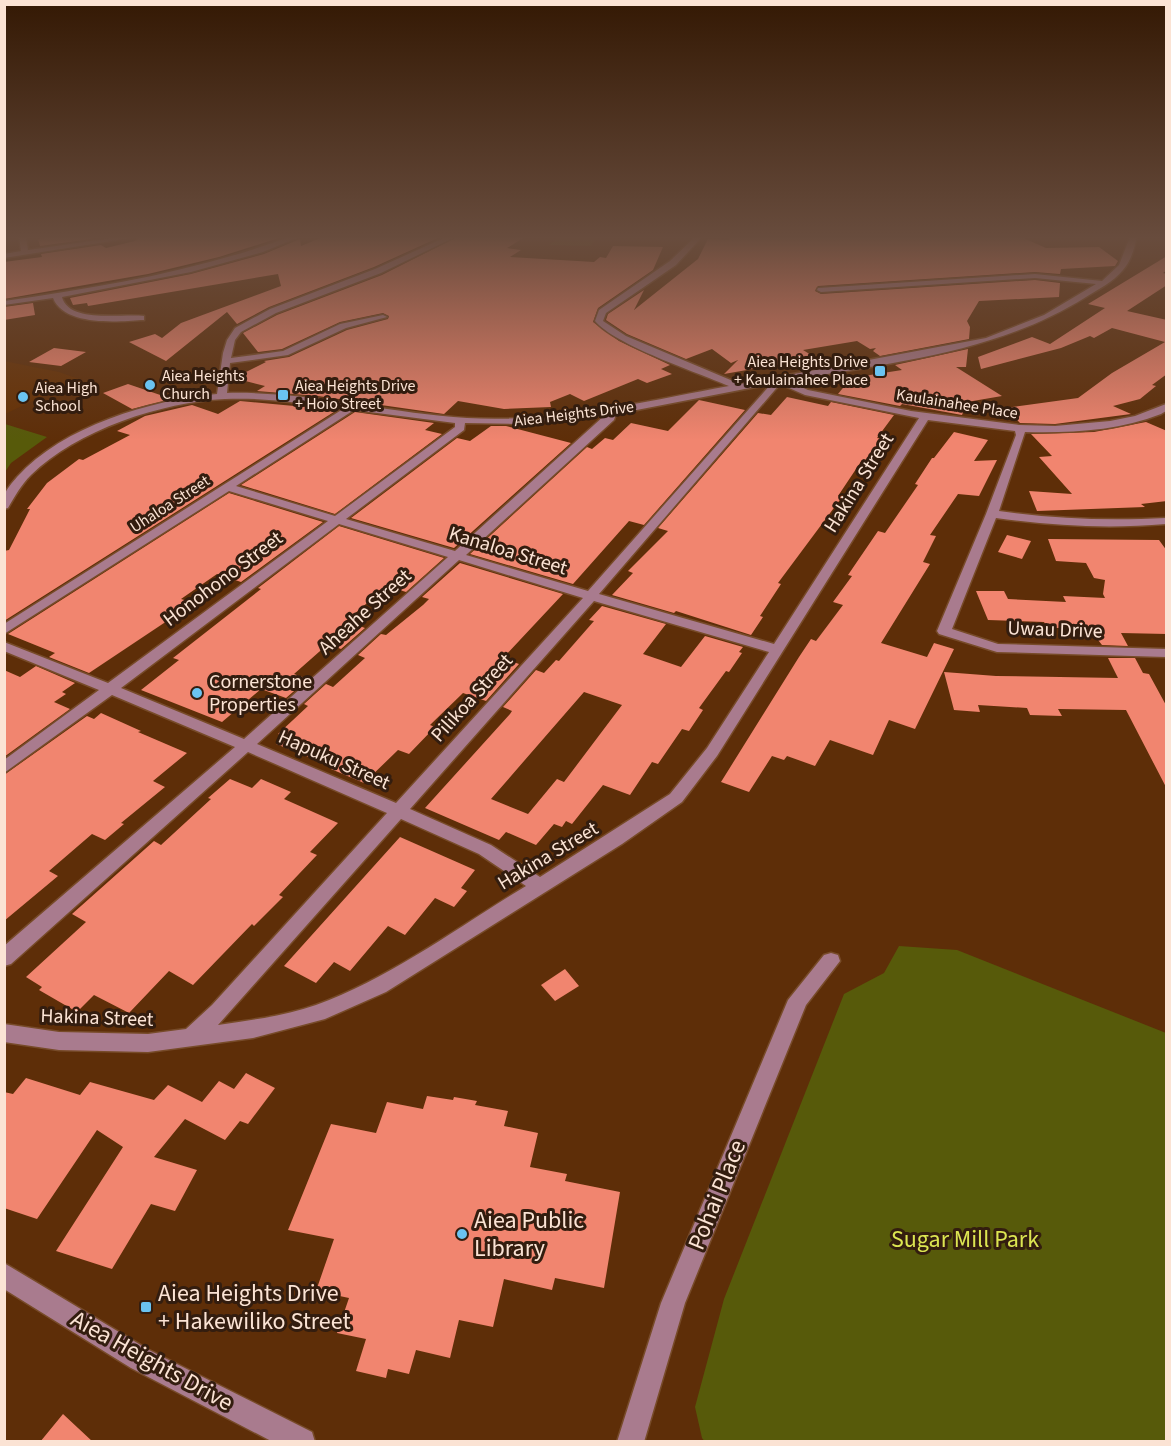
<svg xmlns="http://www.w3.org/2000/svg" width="1171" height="1446" font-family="'Source Sans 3',sans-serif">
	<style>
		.built { fill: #673103 }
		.green { fill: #575a0a }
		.building { fill: #f1856f; fill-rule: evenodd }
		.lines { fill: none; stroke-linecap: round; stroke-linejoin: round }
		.minor-casing { stroke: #774b29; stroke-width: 3 }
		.minor { fill: #a97b8e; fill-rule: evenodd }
		.poi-dot { fill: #6ac3f1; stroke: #331d0f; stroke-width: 2 }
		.labels { text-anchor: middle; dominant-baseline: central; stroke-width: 6; stroke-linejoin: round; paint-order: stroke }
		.far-poi-label { font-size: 16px; fill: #fbe3d4; stroke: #331d0f; text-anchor: start }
		.far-street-label { font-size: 16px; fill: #fbe3d4; stroke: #331d0f }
		.street-label { font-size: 20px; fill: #fbe3d4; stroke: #331d0f }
		.poi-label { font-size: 20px; fill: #fbe3d4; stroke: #331d0f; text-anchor: start }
		.near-street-label { font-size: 24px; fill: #fbe3d4; stroke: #331d0f }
		.near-poi-label { font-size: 24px; fill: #fbe3d4; stroke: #331d0f; text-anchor: start }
		.near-park-label { font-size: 24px; fill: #dce551; stroke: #331d0f }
	</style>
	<rect width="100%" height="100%" fill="#5e2e08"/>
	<path class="built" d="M4,361L59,372L79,379L5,414Z"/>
	<path class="green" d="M560,237H597L590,246L549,245Z
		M5,424L47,437L11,463L5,472Z
		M899,946L957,950L1166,1033V1441L705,1442L702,1438L695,1407L724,1299L844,994L884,973Z"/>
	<path class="building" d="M56,237H90L92,239L40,246L38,239Z
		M139,237H282L219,257L148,274L4,299V262L42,257L41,254L101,245L106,248L135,241Z
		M323,237H440L374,267L269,307L237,324L227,312L166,361L129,342L155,334L162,338L181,323L281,286L278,274L88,306L87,303L73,305L70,298L191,274L264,254L300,239L301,246Z
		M457,237H525L507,248L521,250L510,257L594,262L600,257L606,258L613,246L663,247L653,270L598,308L593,322L619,341L670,365L661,369L672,374L647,383L638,379L584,401L570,394L550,402L551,407L504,409L458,401L444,414L318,396L257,391L265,386L234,378L266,362L264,361L289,357L347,330L388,319L389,316L383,313L340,322L282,349L258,352L243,333L277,315L382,275Z
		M730,237H1021L1046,248L1099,247L1118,261L1115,266L1061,269L1060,274L1035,272L818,286L815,291L821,294L1035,280L1060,283L1059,297L979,301L967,321L970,327L969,339L880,356L873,351L876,348L870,349L857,341L803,350L816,358L724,374L738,360L731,363L712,349L686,359L627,334L606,320L608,314L644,290L634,310L698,259L708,239L729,240Z
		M1167,256V270L1163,273L1167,274V285L1127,311L1167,320V374L1152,385L1156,386L1140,399L1113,406L1131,414L1055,424L1020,423L1006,408L1078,398L1112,373L1165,342L1112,328L1094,338L1090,336L1061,348L981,369L978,357L1032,337L1050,344L1105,308L1088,304Z
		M33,303L35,315L4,320V307Z
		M54,348L86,352L61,366L29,362Z
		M968,349L966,367H956L1002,396L967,402L962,415L902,404L900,406L838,394L851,378L902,370L895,365Z
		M128,384L172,399L132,409L103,393Z
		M787,397L828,406L831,402L894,415L877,438L883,439L868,462L862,460L838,496L842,497L778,583L781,584L760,616L763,617L751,635L676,611L674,613L612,595L633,573L628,571L668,531L658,528L758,413L771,415Z
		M699,400L745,410L644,525L629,521L573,584L470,554L587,447L592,449L605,438L613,440L631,423L668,431Z
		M240,401L337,410L4,621V551L9,550L30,509H27L47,483L79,459L83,460L130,435L117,431L145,416L192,405L218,414Z
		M355,412L434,423L425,430L442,434L335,514L241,485Z
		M1146,422L1167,431V501L1141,504L1145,507L1037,511L1029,491L1072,494L1039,457L1052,456L1031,434L1094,432Z
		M491,426H506L571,443L454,548L351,518L457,438L470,441Z
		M954,432L988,440L974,461L997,460L979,496L958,494L930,535L936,536L923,562L930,564L881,643L927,657L934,643L954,649L915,729L889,720L873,755L830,740L815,766L787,756L784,760L772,756L749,792L721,782L799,657L811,639L816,641L843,605L833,602L852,576L848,575L878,531L885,533L918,485L915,484L932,458H934Z
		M229,493L323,522L241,582L217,574L181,599L194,603L89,673L49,657L55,653L8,634Z
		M339,526L444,558L406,592L387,586L346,621L365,628L341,649L328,644L294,674L308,679L286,698L261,689L222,722L141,690L179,660L173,658L261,589L258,588Z
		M1007,535L1031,541L1022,559L998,552Z
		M1048,539L1159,540L1167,551V634L1121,633L1128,646L1102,645L1091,631L1047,627L1044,622L988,620L976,591H1004L1008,599L1066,602L1063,596L1105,598L1103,594L1105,580L1094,578L1086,563L1056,561Z
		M460,563L563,594L503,658L519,664L486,701L463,693L430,725L435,727L409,754L398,750L364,783L331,769L334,767L276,744L285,737L278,734L308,706L304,704L326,684L333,687L365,658L358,655L381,634L386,635L423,605L429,599L422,597Z
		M602,606L666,624L643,654L681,667L705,636L743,647L739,652L742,653L729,672L726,671L699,708L703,710L689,731L682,729L658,764L652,762L630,795L603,785L572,824L566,821L562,827L554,824L536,845L506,832L499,840L425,808L510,714L512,711L503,707L536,670L544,673L556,660L559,661L594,621L589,620ZM584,692L622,705L564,782L557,779L528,814L491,799Z
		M1108,658H1135L1143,673L1149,674L1167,707V789L1126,710L1058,709L1062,716L1030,715L1027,708L978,705L980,712L954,710L944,672L996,676L1118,678Z
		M36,666L75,683L62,692L66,694L54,702L70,709L4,757V670L20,677Z
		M101,713L141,731L138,732L187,753L153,781L165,787L121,823L124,824L105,840L92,834L49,871L58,876L4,921V775L87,716L94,719Z
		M230,779L252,788L261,779L291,792L284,799L338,823L310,852L317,855L279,895L283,897L254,926L252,924L193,985L169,971L129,1013L94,995L77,1012L39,990L42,987L26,977L86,922L72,914L154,841L161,845L211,799L208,798Z
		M400,837L475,870L461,888L467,891L454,907L435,898L405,935L388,926L350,971L334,962L316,983L284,966Z
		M565,969L579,986L555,1001L541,985Z
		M246,1073L275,1088L248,1124L240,1121L225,1140L185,1119L154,1157L197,1170L175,1211L151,1204L112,1269L56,1251L123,1147L97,1130L37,1219L4,1208V1092L13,1094L26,1078L80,1095L90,1082L154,1100L168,1085L202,1102L219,1081L234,1089Z
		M427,1096L453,1100L454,1097L477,1101L475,1105L508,1111L504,1126L538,1133L530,1167L567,1174L565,1181L620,1192L604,1288L555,1278L552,1290L504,1279L493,1327L459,1320L450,1358L416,1350L409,1374L388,1369L386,1378L356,1371L366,1339L337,1333L349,1298L316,1291L334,1239L288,1230L331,1124L376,1133L387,1102L423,1109Z
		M63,1414L93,1442H40Z"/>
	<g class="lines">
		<g class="minor-casing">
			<path id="minor" d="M19,237H26L28,250L119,237H137L4,258V254L21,251Z
				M289,237H299L263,252L191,272L62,297C69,324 123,313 144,316V320H141C117,322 64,326 53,298L4,305V301C102,287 197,271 289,237Z
				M446,237H455L381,273L276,313L241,332L235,340L231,358L283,351L340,324L383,315L387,317L346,328L288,355L230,363L227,393C308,391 387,413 467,418C556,423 642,402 729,386C696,372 615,345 595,321L599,310L670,261L695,237H702L676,265L606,313L603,321L626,336L740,384L986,338L1044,315L1096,284L1035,278L821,292L817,290L818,288L1035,274L1102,281L1119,265L1130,237H1137C1134,249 1131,261 1123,270C1113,282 1099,289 1086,297C995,354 891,362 788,381L808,390L911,411L1019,425L1055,426L1110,421L1135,416L1166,404V411L1161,414C1118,431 1071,433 1025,432L999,511C1055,519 1109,521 1166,518V524C1109,529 1053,526 996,518L952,629L998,644L1166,649V657L997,652L939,634L937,631L986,514L1016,435L1015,431L928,420L717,756L682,802L622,844L386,992L325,1019L253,1038L148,1052L59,1050L4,1042V1024L59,1032L148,1034L186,1029L212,1005L387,813L248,752L11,964L4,966V946L235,747L112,695L4,773V760L99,690L4,651V642L108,683L328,521L229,491L4,634V624L343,409C304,404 264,397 225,399C162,402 77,430 31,475C21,485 15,496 8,508L4,509C4,505 4,500 4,496C6,489 13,482 17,477C63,426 151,400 217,394L223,353L227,340L235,328L270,309L375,269ZM771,384L588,591L466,555L614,420L616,414ZM780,384L805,395L919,418L774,644L599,594ZM354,410L455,423V427L335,516L236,486ZM605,415L455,551L346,519L464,430L465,423L517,424ZM339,524L448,557L244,739L121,688ZM459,560L583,598L396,803L257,744ZM594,601L769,652L707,748L670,794L540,877L491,845L410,809ZM401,819L479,854L526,886C460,926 389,979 316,1005C285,1016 251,1020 218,1025Z
				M831,953L838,955L840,961L806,1005L685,1303L644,1442H617L661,1303L788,1000L824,955Z
				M4,1263L149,1350L312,1432L315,1442H273L131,1368L4,1289Z"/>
		</g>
		<use href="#minor" class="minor"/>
	</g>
	<linearGradient id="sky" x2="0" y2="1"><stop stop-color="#341904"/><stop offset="0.54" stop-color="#684c3d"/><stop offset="1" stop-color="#684c3d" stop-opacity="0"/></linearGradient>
	<rect width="1171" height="440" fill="url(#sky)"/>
	<g class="poi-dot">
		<rect x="874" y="365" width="12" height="12" rx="3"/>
		<circle cx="150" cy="385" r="6"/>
		<rect x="277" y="389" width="12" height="12" rx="3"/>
		<circle cx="23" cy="397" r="6"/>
		<circle cx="197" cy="693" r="6"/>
		<circle cx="462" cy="1234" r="6"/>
		<rect x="140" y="1301" width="12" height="12" rx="3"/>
	</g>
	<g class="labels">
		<g class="far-poi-label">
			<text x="868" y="362" text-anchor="end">Aiea Heights Drive<tspan x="868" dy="18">+ Kaulainahee Place</tspan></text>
			<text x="162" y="376">Aiea Heights<tspan x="162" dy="18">Church</tspan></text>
			<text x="295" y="386">Aiea Heights Drive<tspan x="295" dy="18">+ Hoio Street</tspan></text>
			<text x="35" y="388">Aiea High<tspan x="35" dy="18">School</tspan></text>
		</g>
		<g class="far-street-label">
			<text transform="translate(957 404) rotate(9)">Kaulainahee Place</text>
			<text transform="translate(574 414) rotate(-7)">Aiea Heights Drive</text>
			<text transform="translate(170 504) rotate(-33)">Uhaloa Street</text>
		</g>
		<g class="street-label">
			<text transform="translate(859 483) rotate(-58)">Hakina Street</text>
			<text transform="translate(508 551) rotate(17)">Kanaloa Street</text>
			<text transform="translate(223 579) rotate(-37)">Honohono Street</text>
			<text transform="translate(365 612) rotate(-42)">Aheahe Street</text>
			<text transform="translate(1055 630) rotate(2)">Uwau Drive</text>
			<text transform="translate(472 698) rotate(-48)">Pilikoa Street</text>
			<text transform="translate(334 760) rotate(24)">Hapuku Street</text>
			<text transform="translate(548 856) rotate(-31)">Hakina Street</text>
			<text transform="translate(97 1018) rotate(2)">Hakina Street</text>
		</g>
		<g class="poi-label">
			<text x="209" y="682">Cornerstone<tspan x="209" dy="23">Properties</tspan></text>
		</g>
		<g class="near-street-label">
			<text transform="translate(717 1195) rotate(-68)">Pohai Place</text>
			<text transform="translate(152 1361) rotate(29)">Aiea Heights Drive</text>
		</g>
		<g class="near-poi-label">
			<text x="474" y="1220">Aiea Public<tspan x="474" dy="28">Library</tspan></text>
			<text x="158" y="1293">Aiea Heights Drive<tspan x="158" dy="28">+ Hakewiliko Street</tspan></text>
		</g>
		<g class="near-park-label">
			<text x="965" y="1239">Sugar Mill Park</text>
		</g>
	</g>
	<rect width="1171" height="1446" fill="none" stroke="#fbe3d4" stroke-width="12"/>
</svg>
